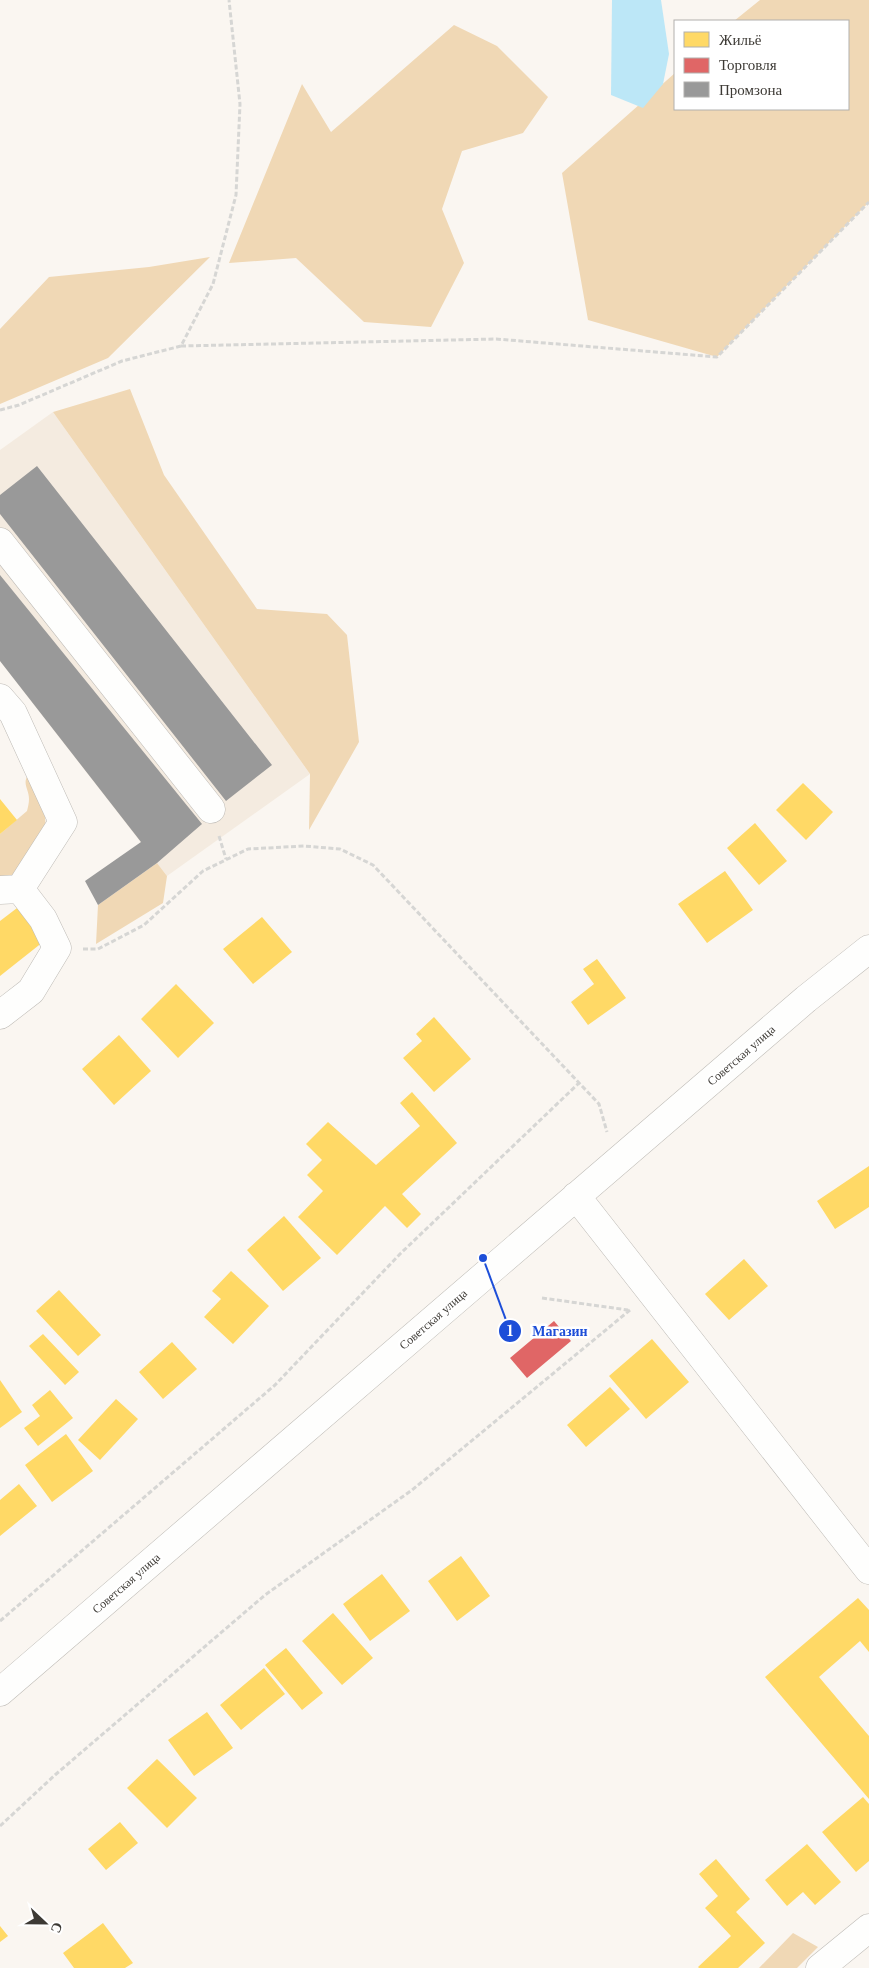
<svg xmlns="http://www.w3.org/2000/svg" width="869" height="1968" font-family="'Libre Baskerville',serif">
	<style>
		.built { fill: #f4ebe0 }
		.forest { fill: #f0d8b5 }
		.water { fill: #bce7f7 }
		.homes { fill: #ffd966 }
		.shops { fill: #e06666 }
		.industry { fill: #999 }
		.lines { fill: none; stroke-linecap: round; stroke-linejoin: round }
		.minor-casing { stroke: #bebbb6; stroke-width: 29 }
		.path { stroke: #d6d6d4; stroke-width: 3; stroke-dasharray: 5 2.5; stroke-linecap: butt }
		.minor { stroke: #fefefd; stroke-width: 28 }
		.labels { text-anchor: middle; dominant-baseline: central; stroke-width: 5; stroke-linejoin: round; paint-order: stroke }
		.street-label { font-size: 12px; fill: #3d3a35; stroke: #fff }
		.leader { fill: none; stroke: #1d4ed8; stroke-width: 2 }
		.callout-dot { fill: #1d4ed8; stroke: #fff; stroke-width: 2 }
		.mark-label { font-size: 15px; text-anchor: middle; font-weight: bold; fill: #fff }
		.callout-label { font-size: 14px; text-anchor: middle; font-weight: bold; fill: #1d4ed8; stroke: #fff; stroke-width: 5; stroke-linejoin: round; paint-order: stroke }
	</style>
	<rect width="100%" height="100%" fill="#faf6f1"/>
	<path class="built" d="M53,412L310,774L167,876L0,661V450Z"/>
	<path class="forest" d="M760,0H869V202L717,357L588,320L562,173L675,73V109H848V21H734Z
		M454,25L497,46L548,97L523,133L462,151L442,209L464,263L431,327L364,322L296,258L229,263L302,84L331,132Z
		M210,257L108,358L0,404V329L49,277L149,267Z
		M130,389L164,475L257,609L327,614L347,635L359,742L309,830L310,774L53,412Z
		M28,775L43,795L46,829L14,877L0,883V834L27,811C28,807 29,803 29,799C29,789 22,784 28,775Z
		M157,863L167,876L163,903L96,944L98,905Z
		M793,1933L818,1947L797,1968H759Z"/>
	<path class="water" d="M612,0H661L669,54L663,84L643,108L611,95Z"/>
	<path class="homes" d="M803,783L833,812L806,840L776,810Z
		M0,799L17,820L0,834Z
		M755,823L787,861L759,885L727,848Z
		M725,871L753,910L707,943L678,904Z
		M21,905L48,938L0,976V921Z
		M262,917L292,952L253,984L223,949Z
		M597,959L626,998L588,1025L571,1002L594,984L583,969Z
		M176,984L214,1023L178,1058L141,1019Z
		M434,1017L471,1059L434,1092L403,1058L422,1041L416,1034Z
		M119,1035L151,1071L114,1105L82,1069Z
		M412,1092L457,1143L402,1194L421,1214L407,1228L385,1206L337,1255L298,1217L323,1191L307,1175L322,1160L306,1144L328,1122L376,1165L420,1126L400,1103Z
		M869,1166V1207L835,1229L817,1201Z
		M284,1216L321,1258L283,1291L247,1250Z
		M744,1259L768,1286L729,1320L705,1294Z
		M231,1271L269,1306L233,1344L204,1317L221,1299L212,1291Z
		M59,1290L101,1335L78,1356L36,1311Z
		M43,1334L79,1372L65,1385L29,1346Z
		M652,1339L689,1382L646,1419L609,1376Z
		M172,1342L197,1369L163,1399L139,1372Z
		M0,1380L22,1412L0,1428Z
		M610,1387L630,1409L586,1447L567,1425Z
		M50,1390L73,1418L38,1446L24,1428L40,1416L32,1405Z
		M116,1399L138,1419L100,1460L78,1440Z
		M66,1434L93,1471L52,1502L25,1465Z
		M19,1484L37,1506L0,1536V1500Z
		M461,1556L490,1596L457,1621L428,1581Z
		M382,1574L410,1611L370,1641L343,1604Z
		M858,1598L869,1610V1652L860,1641L819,1677L869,1736V1799L765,1677Z
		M333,1613L373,1658L342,1685L302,1641Z
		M286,1648L323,1693L302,1710L265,1665Z
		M264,1668L285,1694L241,1730L220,1705Z
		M207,1712L233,1748L194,1776L168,1740Z
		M157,1759L197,1798L167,1828L127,1788Z
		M863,1797L869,1804V1861L856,1872L822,1832Z
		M120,1822L138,1843L106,1870L88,1849Z
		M807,1844L841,1882L815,1905L803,1892L787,1906L765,1880Z
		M716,1859L750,1899L736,1912L765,1943L738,1968H699L698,1967L731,1936L705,1908L718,1896L699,1874Z
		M103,1923L133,1963L125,1968H74L63,1953Z
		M0,1926L8,1936L0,1942Z"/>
	<path class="shops" d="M554,1321L571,1341L527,1378L510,1358Z"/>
	<path class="industry" d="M37,466L272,765L226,801L0,514V495Z
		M0,575L202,824L157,863L98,905L85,881L141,842L0,661Z"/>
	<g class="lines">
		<g class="minor-casing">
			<path id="minor" d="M0,542L211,809
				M0,698L13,713L63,822L20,889
				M0,890L20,889L43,919L57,948L31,991L0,1015
				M576,1196L869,1570
				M0,1692L806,999L869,949
				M820,1968L869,1928"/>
		</g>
		<path class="path" d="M181,346L496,339L717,357L869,202
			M0,410L19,405L122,361L181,346L213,284L236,195L240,104L229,0
			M219,836L226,859
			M83,949H98L144,925L203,871L248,849L304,846L340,849L373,865L599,1104L607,1132
			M542,1298L628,1310
			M0,1621L275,1385L400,1254L579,1083
			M0,1826L55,1775L265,1595L412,1490L630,1310"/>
		<use href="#minor" class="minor"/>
	</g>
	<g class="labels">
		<g class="street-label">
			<text transform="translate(741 1055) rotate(-41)">Советская улица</text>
			<text transform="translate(433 1319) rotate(-41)">Советская улица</text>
			<text transform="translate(126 1583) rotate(-41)">Советская улица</text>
		</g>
	</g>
	<path class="leader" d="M483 1258L510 1331"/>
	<g class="callout-dot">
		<circle cx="483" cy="1258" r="5"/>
		<circle cx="510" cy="1331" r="12"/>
	</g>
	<g class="mark-label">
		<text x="510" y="1336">1</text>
	</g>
	<g class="callout-label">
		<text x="560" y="1336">Магазин</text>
	</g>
	<rect x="674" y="20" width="175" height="90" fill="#ffffff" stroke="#b1b0ae"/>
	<rect x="684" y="32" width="25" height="15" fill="#ffd966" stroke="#b1b0ae"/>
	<text x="719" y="45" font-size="15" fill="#3d3a35">Жильё</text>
	<rect x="684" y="58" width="25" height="15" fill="#e06666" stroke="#b1b0ae"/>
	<text x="719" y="70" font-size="15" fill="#3d3a35">Торговля</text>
	<rect x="684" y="82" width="25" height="15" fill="#999999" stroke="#b1b0ae"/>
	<text x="719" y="95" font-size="15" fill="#3d3a35">Промзона</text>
	<g transform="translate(45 1923) rotate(112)" stroke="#ffffff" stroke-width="4" paint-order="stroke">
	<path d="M0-4L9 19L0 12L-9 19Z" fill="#3d3a35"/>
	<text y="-8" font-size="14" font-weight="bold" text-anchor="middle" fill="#3d3a35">С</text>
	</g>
</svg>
